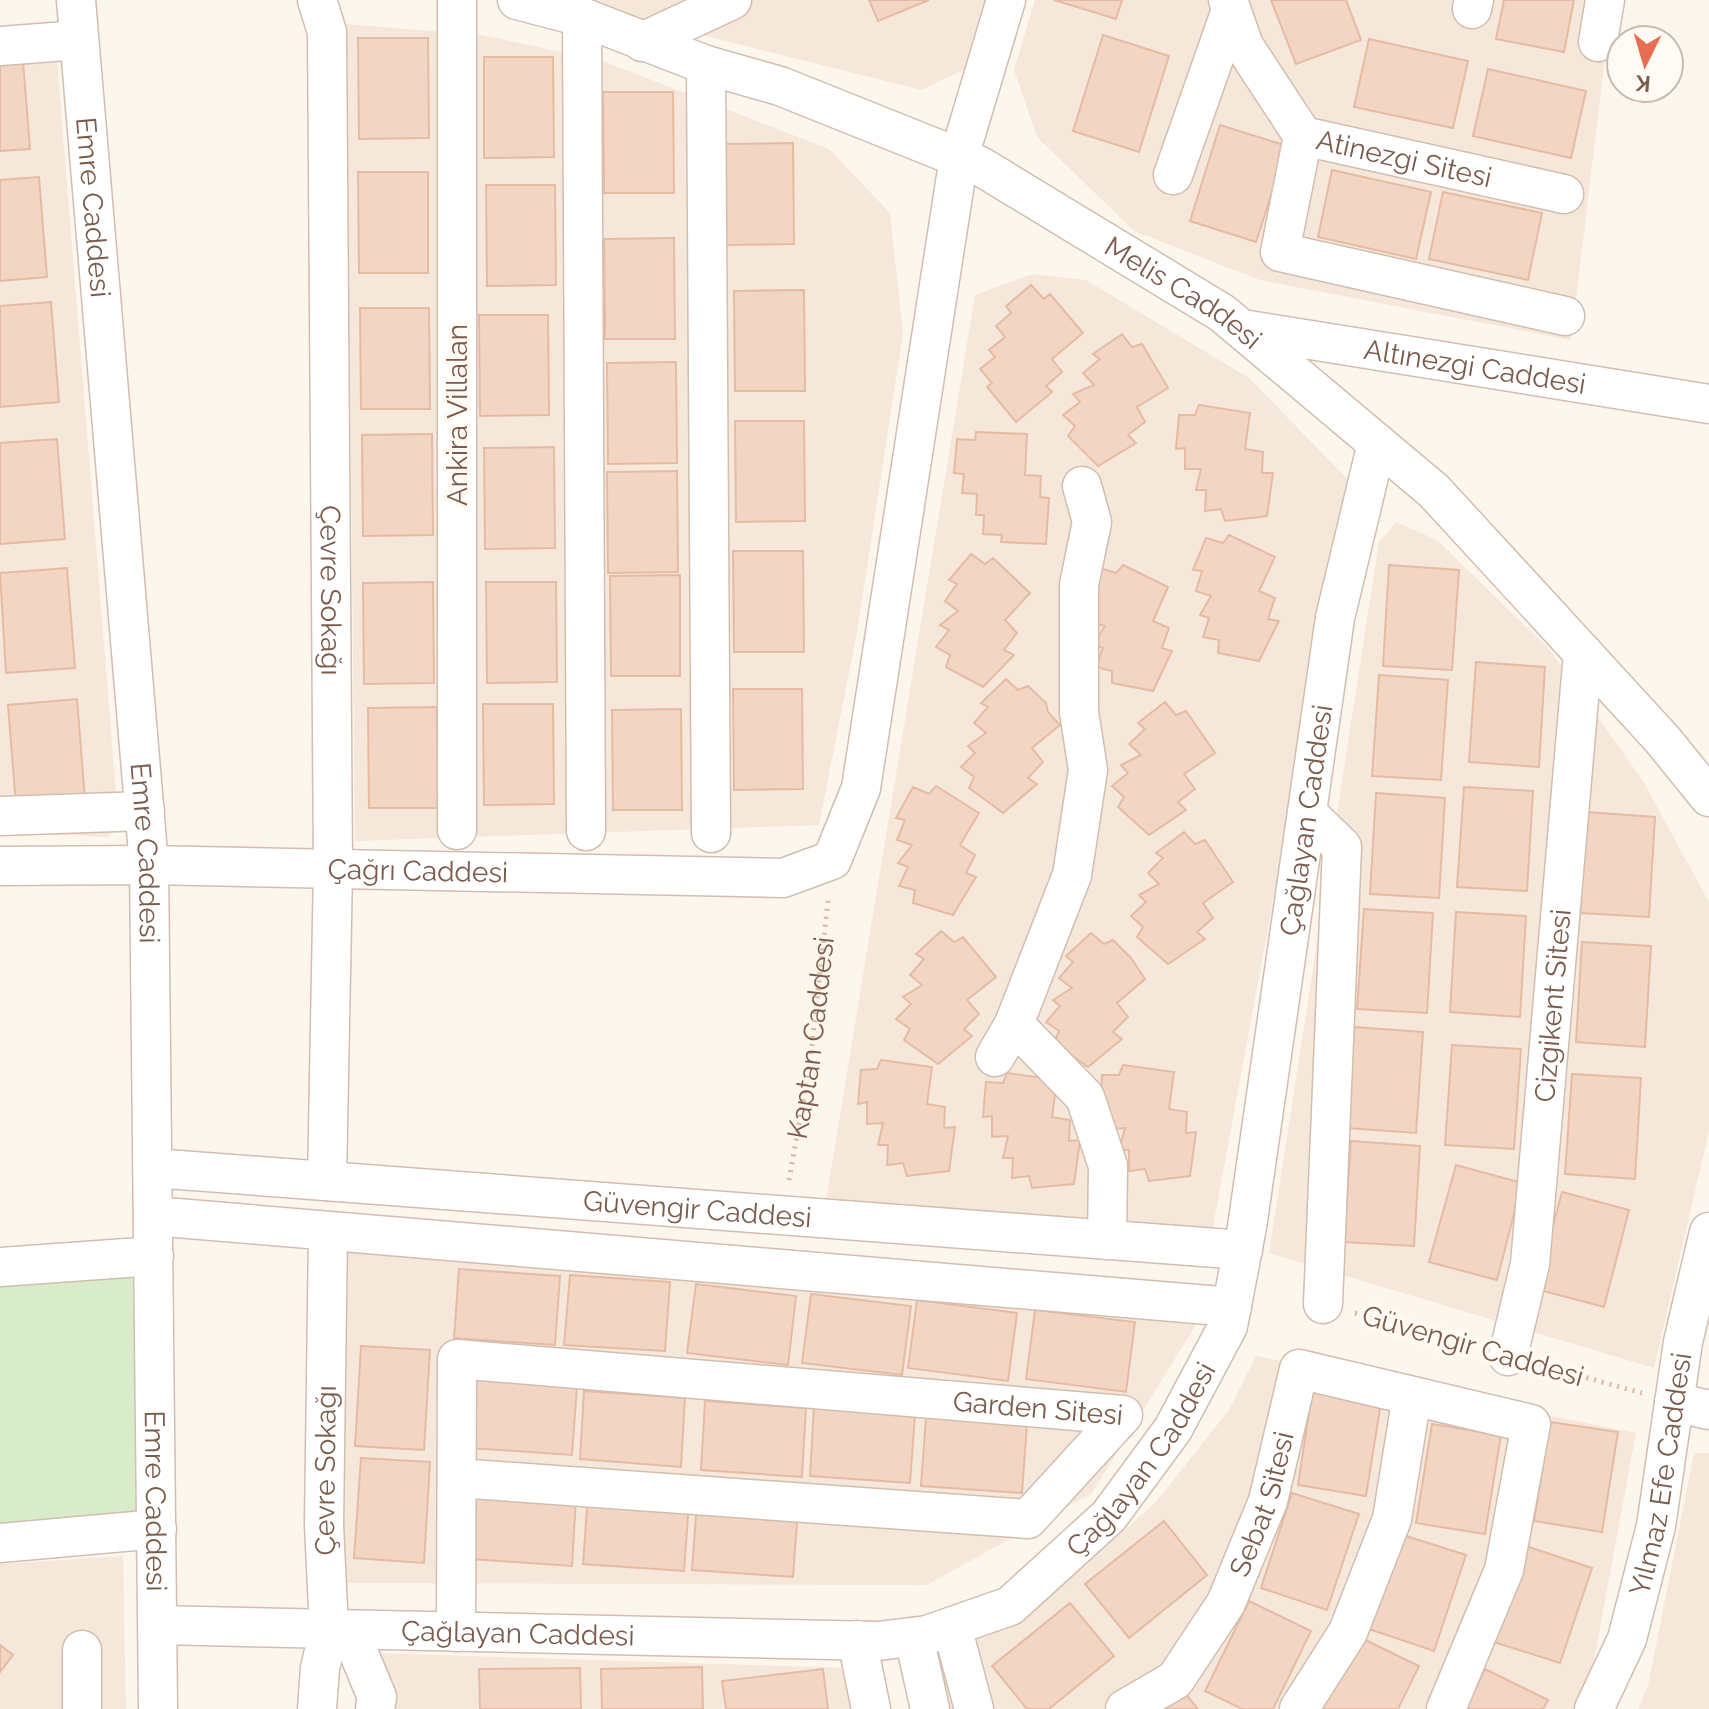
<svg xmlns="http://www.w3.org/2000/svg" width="1709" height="1709" font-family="Raleway,sans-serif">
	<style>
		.residential { fill: #f5e8da }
		.green { fill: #d8ecc9 }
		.building { fill: #f3d5c3; stroke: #e6bba3; stroke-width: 2 }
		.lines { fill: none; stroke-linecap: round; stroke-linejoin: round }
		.minor-casing { stroke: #d1beb0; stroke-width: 41 }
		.path { stroke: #d9b8a5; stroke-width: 5; stroke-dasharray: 2 6; stroke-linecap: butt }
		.minor { stroke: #fff; stroke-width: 38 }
		.labels { text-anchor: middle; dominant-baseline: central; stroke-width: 8; stroke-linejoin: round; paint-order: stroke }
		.street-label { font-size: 28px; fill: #7a5c4d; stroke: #fffaf3 }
	</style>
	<rect width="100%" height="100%" fill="#fdf6ec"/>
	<path class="residential" d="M562,0H989L971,66L921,90Z
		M1035,0H1612L1571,340L1260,280L1134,231L1037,137L1014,70Z
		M54,22L116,793L109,837L0,832V32Z
		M346,24L482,35L603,61L829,149L890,213L903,333L857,632L819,825L355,841Z
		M1032,274L1086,280L1249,378L1350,482L1212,1232L825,1206L975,295Z
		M1396,522L1437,540L1550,650L1643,781L1709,902V1131L1654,1368L1269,1253L1379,542Z
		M346,1245L1197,1323L1092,1493L927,1585L343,1583Z
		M1256,1356L1636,1433L1585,1709H950L937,1648L1044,1602L1156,1502L1229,1410Z
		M1694,1453H1709V1709H1638L1648,1686Z
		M123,1556L126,1709H0V1564Z
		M341,1652L849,1668L857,1709H354L355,1678Z"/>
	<path class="green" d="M140,1273L142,1517L0,1526V1282Z"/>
	<path class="building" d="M869,0H929L878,21Z
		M1054,0H1122L1116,19Z
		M1271,0H1346L1361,40L1296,64Z
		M1504,0H1574L1564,52L1496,39Z
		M1103,35L1169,56L1139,152L1073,131Z
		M358,38H428L429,138L359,139Z
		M1369,39L1468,61L1453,128L1354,107Z
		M22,49L30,149L0,151V50Z
		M484,57H553L554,157L484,158Z
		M1488,69L1586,91L1571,158L1473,136Z
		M603,92H673L674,193H604Z
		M1220,125L1287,146L1256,242L1190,221Z
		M793,143L794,244L725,245L724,144Z
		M1332,170L1431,192L1416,259L1318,237Z
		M358,172H428V273H359Z
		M39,177L47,277L0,281V180Z
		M486,185H555L556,285L487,286Z
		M1443,192L1542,213L1528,280L1429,259Z
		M674,238L675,339H605L604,239Z
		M1031,285L1044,299L1050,294L1083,333L1052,359L1062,372L1046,386L1052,392L1016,422L987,387L992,383L980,369L995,357L989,350L1005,337L996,326L1011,313L1006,306Z
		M804,290L805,391H735L734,291Z
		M51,302L59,402L0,407V306Z
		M360,308H429L430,409H361Z
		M479,315H548L549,415L480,416Z
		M1122,334L1132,347L1142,344L1168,388L1137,407L1145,422L1128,435L1136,443L1098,466L1068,436L1075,426L1063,415L1080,402L1073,394L1094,385L1083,373L1100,359L1093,354Z
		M676,362L677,463L608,464L607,363Z
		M1199,405L1250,413L1245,449L1263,452L1262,473H1273L1267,516L1225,521L1221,509L1205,511L1206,490H1196L1201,469H1185V448L1176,449L1179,415H1195Z
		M735,421H804L805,521L736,522Z
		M976,432L1027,434L1025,475L1041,476L1040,497L1049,498L1046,544L1001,542L1002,535L983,534L984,515H976L977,494L962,493L964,474L954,473L957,439L975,440Z
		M432,434L433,535L363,536L362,435Z
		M57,439L65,539L0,544V443Z
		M554,447L555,548L485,549L484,448Z
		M677,471L678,572L608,573L607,472Z
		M1229,535L1275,557L1259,591L1275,598L1268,619L1279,621L1259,661L1218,653L1219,640L1203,637L1209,618L1200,615L1211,596L1196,591L1202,571L1193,570L1206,538L1223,543Z
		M733,551H803L804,652H734Z
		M971,554L985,564L993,558L1030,593L1005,620L1017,633L1004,650L1014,655L983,687L946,667L950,655L936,647L949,630L940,625L958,611L945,601L957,584L949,580Z
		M1123,565L1168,587L1153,621L1169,628L1162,648L1172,651L1153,691L1112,683V671L1096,667L1103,648L1093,645L1105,626L1089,622L1100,568L1116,573Z
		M1389,565L1459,570L1452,670L1383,666Z
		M67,568L75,668L6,673L0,573Z
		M680,575V676H611L610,576Z
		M433,582L434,683L364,684L363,583Z
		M486,582H556L557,682L487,683Z
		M1476,662L1545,667L1539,767L1469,762Z
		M1379,675L1448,680L1441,780L1372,776Z
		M1006,679L1018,690L1028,686L1046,703L1048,712L1060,725L1032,748L1043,762L1028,778L1037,784L1003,813L969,788L974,777L961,767L975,753L968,746L986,733L974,723L988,707L981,703Z
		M733,689H802L803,789L734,790Z
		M77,699L85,800L16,805L8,705Z
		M1165,702L1176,715L1186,711L1215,753L1184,774L1195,789L1178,802L1186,810L1149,835L1118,807L1124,797L1112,786L1128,773L1121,765L1141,755L1129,744L1145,729L1138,723Z
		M483,704H553L554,804L484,805Z
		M437,707L438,808H369L368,708Z
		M681,709L682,810H613L612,710Z
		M936,786L979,813L960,845L975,855L966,873L976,877L953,915L913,903L915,890L899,886L908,867L898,863L912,845L897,840L905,820L896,818L913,787L929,794Z
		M1464,787L1533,791L1527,891L1457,887Z
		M1376,793L1445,798L1439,898L1370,894Z
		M1586,812L1655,817L1649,917L1580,913Z
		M1184,832L1195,844L1205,840L1233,882L1203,903L1213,918L1197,932L1205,939L1168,964L1137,937L1143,927L1131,916L1146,902L1139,895L1159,884L1148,873L1163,858L1156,853Z
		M1364,909L1433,913L1427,1013L1357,1009Z
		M1456,912L1526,916L1520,1017L1450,1012Z
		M941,931L954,942L963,937L996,977L967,1000L979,1014L964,1029L972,1036L938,1064L904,1040L910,1029L896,1019L911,1004L903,997L922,985L910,975L924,959L916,954Z
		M1091,933L1104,944L1113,940L1131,958L1145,979L1117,1003L1128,1017L1113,1032L1122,1039L1088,1067L1054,1043L1059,1031L1046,1022L1060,1006L1053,1000L1072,988L1059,978L1073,962L1066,956Z
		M1582,942L1651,946L1645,1047L1576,1042Z
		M1354,1027L1423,1032L1416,1133L1347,1128Z
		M1452,1045L1521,1049L1514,1149L1445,1145Z
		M881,1060L932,1067L927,1104L945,1107L944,1128L955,1127L949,1171L907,1176L903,1163L887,1165L888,1145H878L883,1123L867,1124V1102L858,1104L861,1070L877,1069Z
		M1123,1065L1174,1072L1169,1109L1187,1112L1186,1133L1196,1132L1190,1176L1149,1181L1145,1169L1129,1171V1150H1119L1125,1128L1109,1129L1100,1109L1102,1075H1119Z
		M1007,1073L1057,1080L1052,1117L1070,1120L1069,1141L1080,1140L1074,1184L1032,1188L1029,1176L1012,1178L1013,1158H1003L1008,1136L992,1137V1116L983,1117L986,1082L1003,1083Z
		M1572,1074L1641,1078L1635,1179L1565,1174Z
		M1351,1141L1420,1146L1414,1246L1344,1242Z
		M1456,1165L1522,1183L1497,1280L1429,1262Z
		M1562,1192L1629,1210L1604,1307L1536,1289Z
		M459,1269L560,1276L555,1345L454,1338Z
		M570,1275L670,1282L665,1351L564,1345Z
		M696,1284L796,1296L788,1365L687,1353Z
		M811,1294L911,1306L902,1375L802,1363Z
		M917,1300L1017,1313L1008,1381L908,1368Z
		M1035,1310L1135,1322L1126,1392L1026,1379Z
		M361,1346L430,1350L424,1450L355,1446Z
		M476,1379L577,1386L572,1455L471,1448Z
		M1313,1386L1382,1396L1366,1496L1298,1485Z
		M584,1391L685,1398L681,1467L580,1459Z
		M705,1401L806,1408L802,1477L701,1470Z
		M814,1407L915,1414L910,1483L810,1476Z
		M926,1417L1027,1424L1022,1493L921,1486Z
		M1550,1422L1618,1432L1602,1532L1534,1521Z
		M1432,1424L1501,1435L1485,1534L1416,1523Z
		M361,1458L430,1462L424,1563L354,1558Z
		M476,1490L576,1497L572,1566L471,1559Z
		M1292,1493L1359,1514L1327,1610L1261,1588Z
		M588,1495L689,1502L684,1571L583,1564Z
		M697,1501L798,1508L793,1577L692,1570Z
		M1164,1521L1207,1575L1129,1638L1085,1584Z
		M1400,1534L1466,1555L1434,1651L1369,1629Z
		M1526,1546L1592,1568L1560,1663L1494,1642Z
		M1249,1601L1311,1631L1273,1709H1242L1205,1691Z
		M1070,1603L1114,1656L1049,1709H1027L992,1666Z
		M1357,1636L1419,1666L1398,1709H1321Z
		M0,1645L13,1655L0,1672Z
		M702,1667L703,1709H602L601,1669Z
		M580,1668L581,1709H480L479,1669Z
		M823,1669L828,1709H726L722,1681Z
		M1485,1669L1548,1700L1543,1709H1466Z
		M1180,1687L1198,1709H1154Z"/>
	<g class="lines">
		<g class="minor-casing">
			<g id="minor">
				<path id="s2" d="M76,0L149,865L158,1709"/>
				<path id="s3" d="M317,0L327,32L333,869L327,1181"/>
				<path id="s4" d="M517,0L582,17L706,65L780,86L980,166L1222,313L1434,491L1662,739L1709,797"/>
				<path id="s5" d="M1228,0L1244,46L1303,136L1564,194"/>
				<path d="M1472,9L1474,0"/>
				<path d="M582,17L586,831"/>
				<path d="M642,42L732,0"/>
				<path d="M1598,42L1605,0"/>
				<path d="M0,46L79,40"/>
				<path d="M706,65L711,833"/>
				<path d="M1303,136L1280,252L1565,316"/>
				<path d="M1173,175L1231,10"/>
				<path id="s6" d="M1242,329L1709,404"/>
				<path d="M1082,486L1092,522L1079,585V712L1088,770L1072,875L1014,1024L1085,1097L1108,1166L1107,1240"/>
				<path d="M1307,813L1342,847L1323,1304"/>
				<path d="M0,816L145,811"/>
				<path d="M457,830V0"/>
				<path id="s7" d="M0,866L149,865L783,878L832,860L861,788L959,157L1006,0"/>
				<path d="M995,1057L1014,1024"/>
				<path id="s8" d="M153,1168L1243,1250"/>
				<path d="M153,1216L1232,1307"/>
				<path d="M0,1267L154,1256"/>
				<path id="s9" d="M1508,1356L1530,1264L1583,653"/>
				<path d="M1674,1402L1709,1410"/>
				<path d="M0,1543L157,1529"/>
				<path id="s10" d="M158,1625L878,1641L927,1635L1010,1606L1109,1516L1173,1429L1228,1326L1247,1227L1335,618L1377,443"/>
				<path d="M952,1627L974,1709"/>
				<path d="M349,1630L377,1697L375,1709"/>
				<path id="s11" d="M456,1632L457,1359L1123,1415L1028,1519L457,1478"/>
				<path d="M914,1637L930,1709"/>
				<path d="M857,1640L871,1709"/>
				<path d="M82,1650V1709"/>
				<path id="s12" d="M317,1709L320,1668L329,1630L324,1525L328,1231"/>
				<path id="s13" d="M1125,1709L1175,1680L1226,1603L1268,1501L1299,1369L1531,1424L1504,1570L1446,1709"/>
				<path d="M1299,1709L1348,1632L1392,1519L1412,1396"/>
				<path id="s14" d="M1594,1709L1627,1639L1656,1526L1683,1342L1709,1232"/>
			</g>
		</g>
		<g class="path">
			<path id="s1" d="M789,1180L810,1062L828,901"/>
			<path d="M1355,1313L1476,1347"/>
			<path d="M1540,1365L1642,1393"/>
		</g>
		<use href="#minor" class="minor"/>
	</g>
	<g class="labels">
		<g class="street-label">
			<text stroke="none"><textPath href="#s5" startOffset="260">Atinezgi Sitesi</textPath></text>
			<text stroke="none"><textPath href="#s2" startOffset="208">Emre Caddesi</textPath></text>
			<text stroke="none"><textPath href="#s4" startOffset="732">Melis Caddesi</textPath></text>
			<text stroke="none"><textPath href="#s6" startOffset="236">Altınezgi Caddesi</textPath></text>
			<text transform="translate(457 415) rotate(-90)">Ankira Villalan</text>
			<text stroke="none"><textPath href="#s3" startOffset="592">Çevre Sokağı</textPath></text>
			<text stroke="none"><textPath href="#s10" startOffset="1728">Çağlayan Caddesi</textPath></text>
			<text stroke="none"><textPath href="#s2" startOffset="856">Emre Caddesi</textPath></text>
			<text stroke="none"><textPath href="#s7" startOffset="418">Çağrı Caddesi</textPath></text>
			<text stroke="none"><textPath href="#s9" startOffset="354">Cizgikent Sitesi</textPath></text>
			<text stroke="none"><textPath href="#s1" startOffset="144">Kaptan Caddesi</textPath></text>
			<text stroke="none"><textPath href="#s8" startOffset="546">Güvengir Caddesi</textPath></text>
			<text transform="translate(1473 1346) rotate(16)">Güvengir Caddesi</text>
			<text stroke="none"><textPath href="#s11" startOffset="856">Garden Sitesi</textPath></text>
			<text stroke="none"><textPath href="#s10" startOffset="1056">Çağlayan Caddesi</textPath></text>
			<text stroke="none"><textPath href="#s12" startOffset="240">Çevre Sokağı</textPath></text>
			<text stroke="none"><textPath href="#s14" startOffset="246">Yılmaz Efe Caddesi</textPath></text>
			<text stroke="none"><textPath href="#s2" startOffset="1504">Emre Caddesi</textPath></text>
			<text stroke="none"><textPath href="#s13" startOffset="256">Sebat Sitesi</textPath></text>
			<text stroke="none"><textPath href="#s10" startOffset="360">Çağlayan Caddesi</textPath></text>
		</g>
	</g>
	<g transform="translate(1645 64) rotate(185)"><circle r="38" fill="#fffaf3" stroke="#cabbb1" stroke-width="2"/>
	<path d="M0-6L14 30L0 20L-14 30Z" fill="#e76f51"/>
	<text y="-12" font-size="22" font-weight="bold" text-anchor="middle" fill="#7a5c4d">K</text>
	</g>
</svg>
